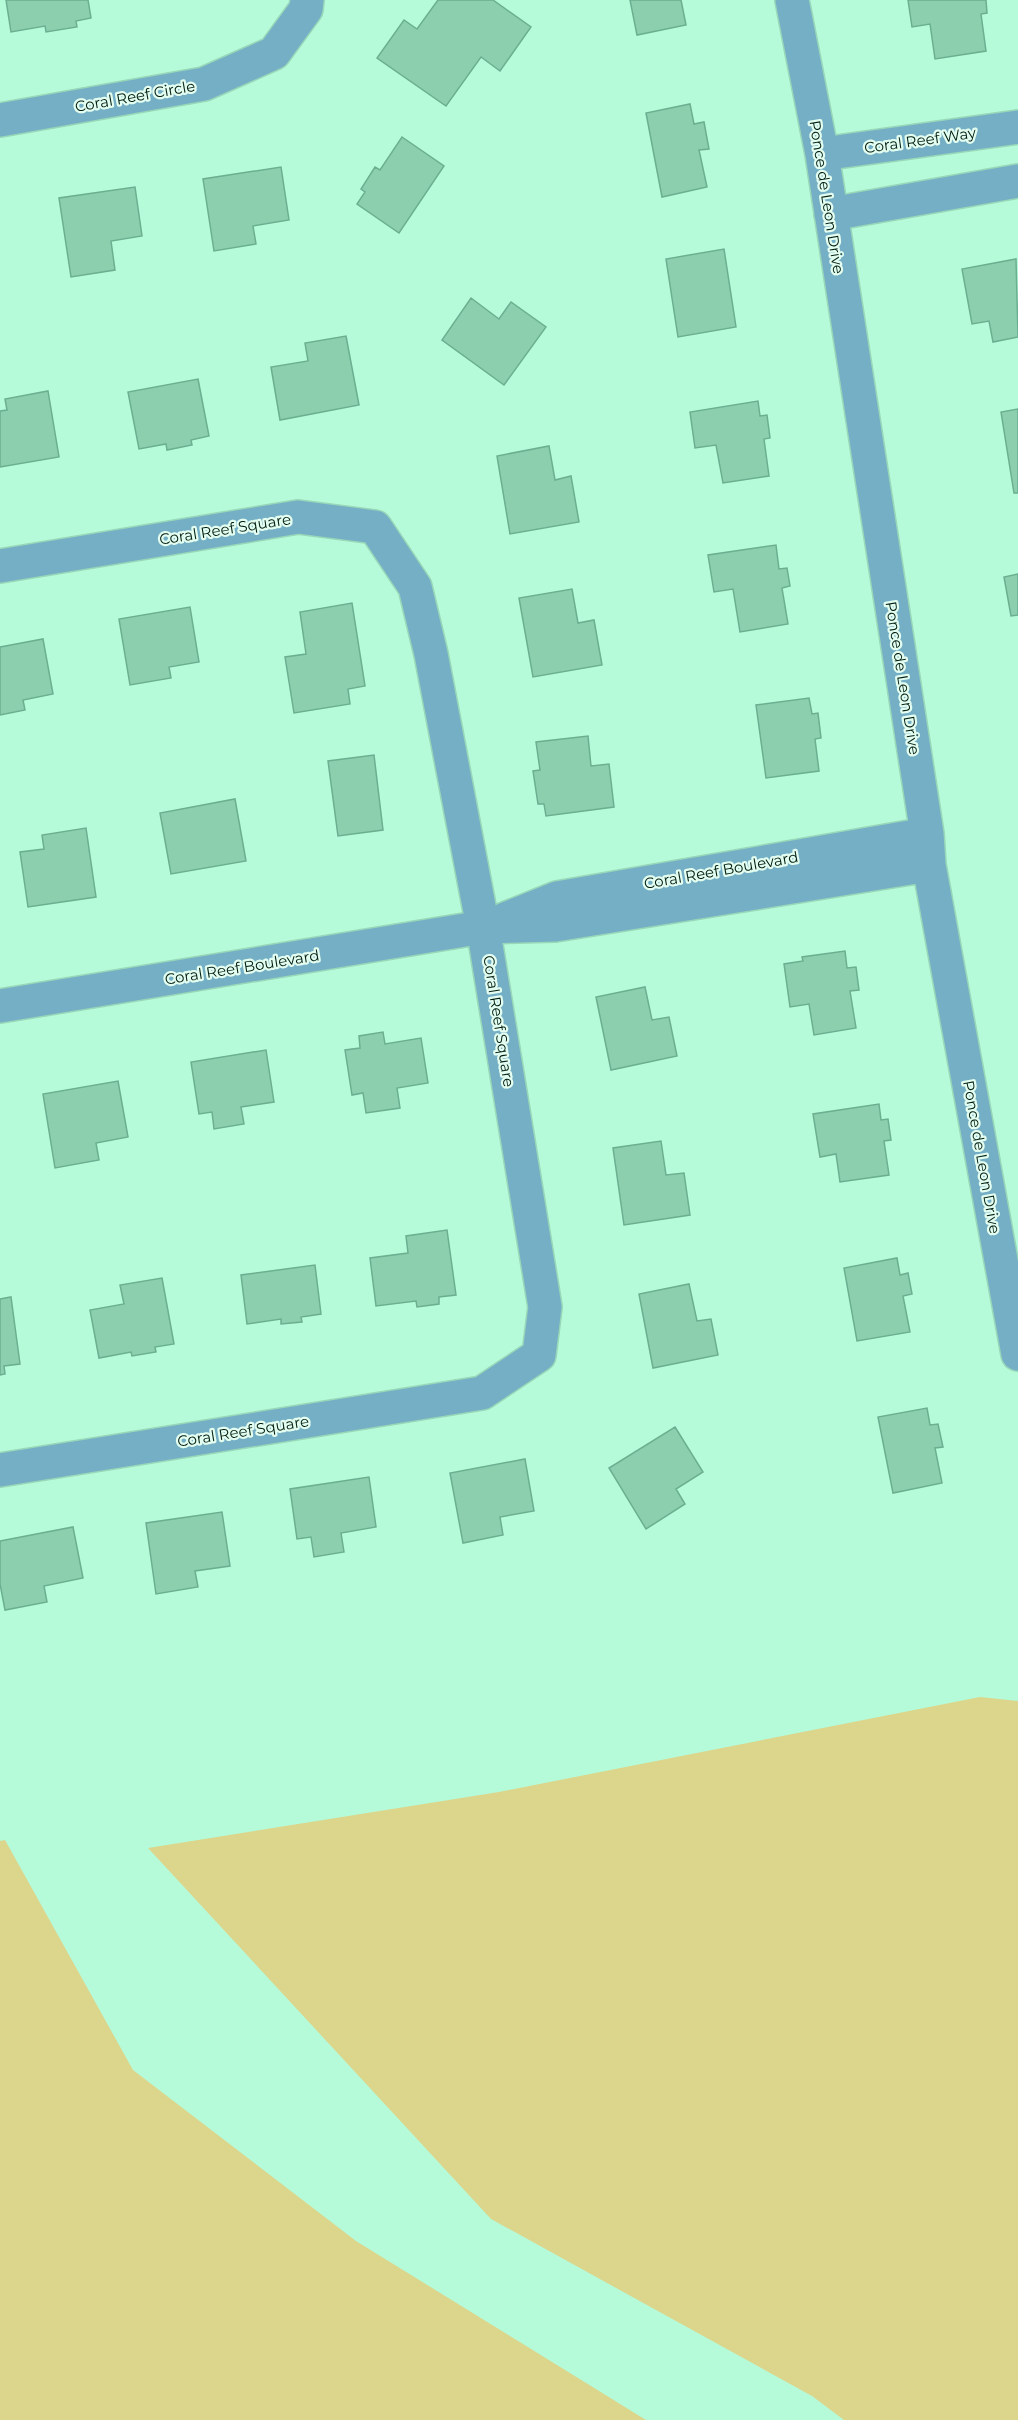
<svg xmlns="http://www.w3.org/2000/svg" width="1018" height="2420" font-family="Montserrat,sans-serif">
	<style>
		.green { fill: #dcd58c }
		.building { fill: #8bcfaf; stroke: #6baf90; stroke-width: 1.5 }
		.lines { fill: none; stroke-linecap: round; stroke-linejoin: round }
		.street-casing { stroke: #98d7b9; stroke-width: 36 }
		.street { stroke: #74afc5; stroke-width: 33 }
		.labels { text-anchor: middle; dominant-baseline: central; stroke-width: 4.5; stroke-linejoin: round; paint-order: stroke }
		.street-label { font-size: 15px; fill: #011d11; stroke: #e3fdf0 }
	</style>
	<rect width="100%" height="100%" fill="#b5fbd9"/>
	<path class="green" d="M980,1697L1018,1701V2420H844L812,2396L491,2219L148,1848L499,1792Z
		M5,1840L133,2070L356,2241L646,2420H0V1841Z"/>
	<path class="building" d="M6,0H88L91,18L76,21L77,27L46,32L45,26L11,32Z
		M438,0H493L531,27L500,71L481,57L446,106L377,58L404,20L417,29Z
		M630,0H681L686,25L637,35Z
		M908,0H986L987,13L981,14L986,51L935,59L930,24L912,27Z
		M690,104L694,124L704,122L709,149L699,150L707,187L662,197L646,113Z
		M402,137L444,166L399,233L357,204L365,192L361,189L375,167L380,170Z
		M281,167L289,220L253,226L256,244L214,251L203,179Z
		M135,187L142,236L111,241L115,270L71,277L59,198Z
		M724,249L736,327L678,337L666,259Z
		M1016,259L1018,337L993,342L989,321L972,324L962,269Z
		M471,298L499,319L511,302L546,327L504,385L442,340Z
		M346,336L359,405L280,420L271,367L308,361L305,343Z
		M198,379L209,436L191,440L192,445L167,450L166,444L139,449L128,392Z
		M48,391L59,457L0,467V411L7,410L5,399Z
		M758,401L760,416L767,415L770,438L764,439L769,476L723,483L716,445L695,448L690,412Z
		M1018,409V493H1014L1001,412Z
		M549,446L555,480L571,476L579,522L510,534L497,456Z
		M776,545L779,569L787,568L790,586L782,588L788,624L740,632L733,589L714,592L708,555Z
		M1018,574V615L1011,616L1004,577Z
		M572,589L578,623L594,620L602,665L533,677L519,598Z
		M352,603L365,686L348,689L350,704L294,713L285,657L306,654L300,612Z
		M190,607L199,662L169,667L171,678L130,685L119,619Z
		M43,639L53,694L23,700L25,710L0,715V647Z
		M809,698L812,714L818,713L821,738L815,739L819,771L766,778L756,705Z
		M588,736L591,766L609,764L614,807L546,816L544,804H538L533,771L540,770L536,742Z
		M374,755L383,830L338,836L328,761Z
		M235,799L246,861L171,874L160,813Z
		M86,828L96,897L28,907L20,852L44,849L42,835Z
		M845,951L847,968L856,967L859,990L850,991L856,1028L814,1035L809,1004L790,1007L784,964L803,961L802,957Z
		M645,987L652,1020L669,1017L677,1056L611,1070L596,997Z
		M383,1032L385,1044L421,1038L428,1083L397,1088L400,1108L366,1113L363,1093L352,1095L345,1050L360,1048L359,1036Z
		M266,1050L274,1102L241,1107L244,1124L214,1129L212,1112L199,1114L191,1062Z
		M118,1081L128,1137L96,1143L99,1160L55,1168L43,1094Z
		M879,1104L881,1120L888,1119L891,1140L884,1141L889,1175L840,1182L836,1154L820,1157L813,1114Z
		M661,1141L666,1175L684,1173L690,1215L624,1225L613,1148Z
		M447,1230L456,1295L439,1297V1304L417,1307L416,1301L376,1306L370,1258L408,1253L406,1236Z
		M897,1258L900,1275L908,1273L912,1294L903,1296L910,1332L857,1341L844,1268Z
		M315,1265L321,1314L301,1317L302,1322L281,1324V1319L247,1324L241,1275Z
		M162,1278L174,1344L155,1347L156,1352L132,1356L131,1352L99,1358L90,1310L124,1304L120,1285Z
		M689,1284L697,1321L711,1319L718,1355L653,1368L639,1294Z
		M11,1297L20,1364L4,1366L5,1374L0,1375V1299Z
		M927,1408L930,1425L938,1424L943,1447L935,1448L942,1483L893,1493L878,1417Z
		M675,1427L703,1472L676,1489L685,1504L646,1529L609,1468Z
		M525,1459L534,1511L500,1517L503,1535L463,1543L450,1473Z
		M369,1477L376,1527L341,1533L344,1552L314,1557L311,1537L297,1539L290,1489Z
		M222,1512L230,1566L195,1571L198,1587L156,1594L146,1523Z
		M73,1527L83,1578L44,1586L47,1602L5,1610L0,1584V1541Z"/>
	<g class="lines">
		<g class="street-casing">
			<path id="street" d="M792,0L822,154L927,834L929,865L1018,1354
				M0,120L204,84L274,53L306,9L307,0
				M822,154L1018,127
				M831,214L1018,181
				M0,566L298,517L375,527L415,587L431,654L483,927L545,1307L539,1355L482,1393L0,1470
				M505,919L557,898L927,834
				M0,1006L483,927L555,925L929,865"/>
		</g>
		<use href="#street" class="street"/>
	</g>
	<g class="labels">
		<g class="street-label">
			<text transform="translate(135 96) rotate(-10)">Coral Reef Circle</text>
			<text transform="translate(920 140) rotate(-8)">Coral Reef Way</text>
			<text transform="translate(827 197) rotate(81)">Ponce de Leon Drive</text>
			<text transform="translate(225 529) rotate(-9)">Coral Reef Square</text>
			<text transform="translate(903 678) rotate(81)">Ponce de Leon Drive</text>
			<text transform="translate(721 870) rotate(-10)">Coral Reef Boulevard</text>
			<text transform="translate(242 967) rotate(-9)">Coral Reef Boulevard</text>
			<text transform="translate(499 1021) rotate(81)">Coral Reef Square</text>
			<text transform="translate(982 1157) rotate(80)">Ponce de Leon Drive</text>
			<text transform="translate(243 1431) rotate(-9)">Coral Reef Square</text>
		</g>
	</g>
</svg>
